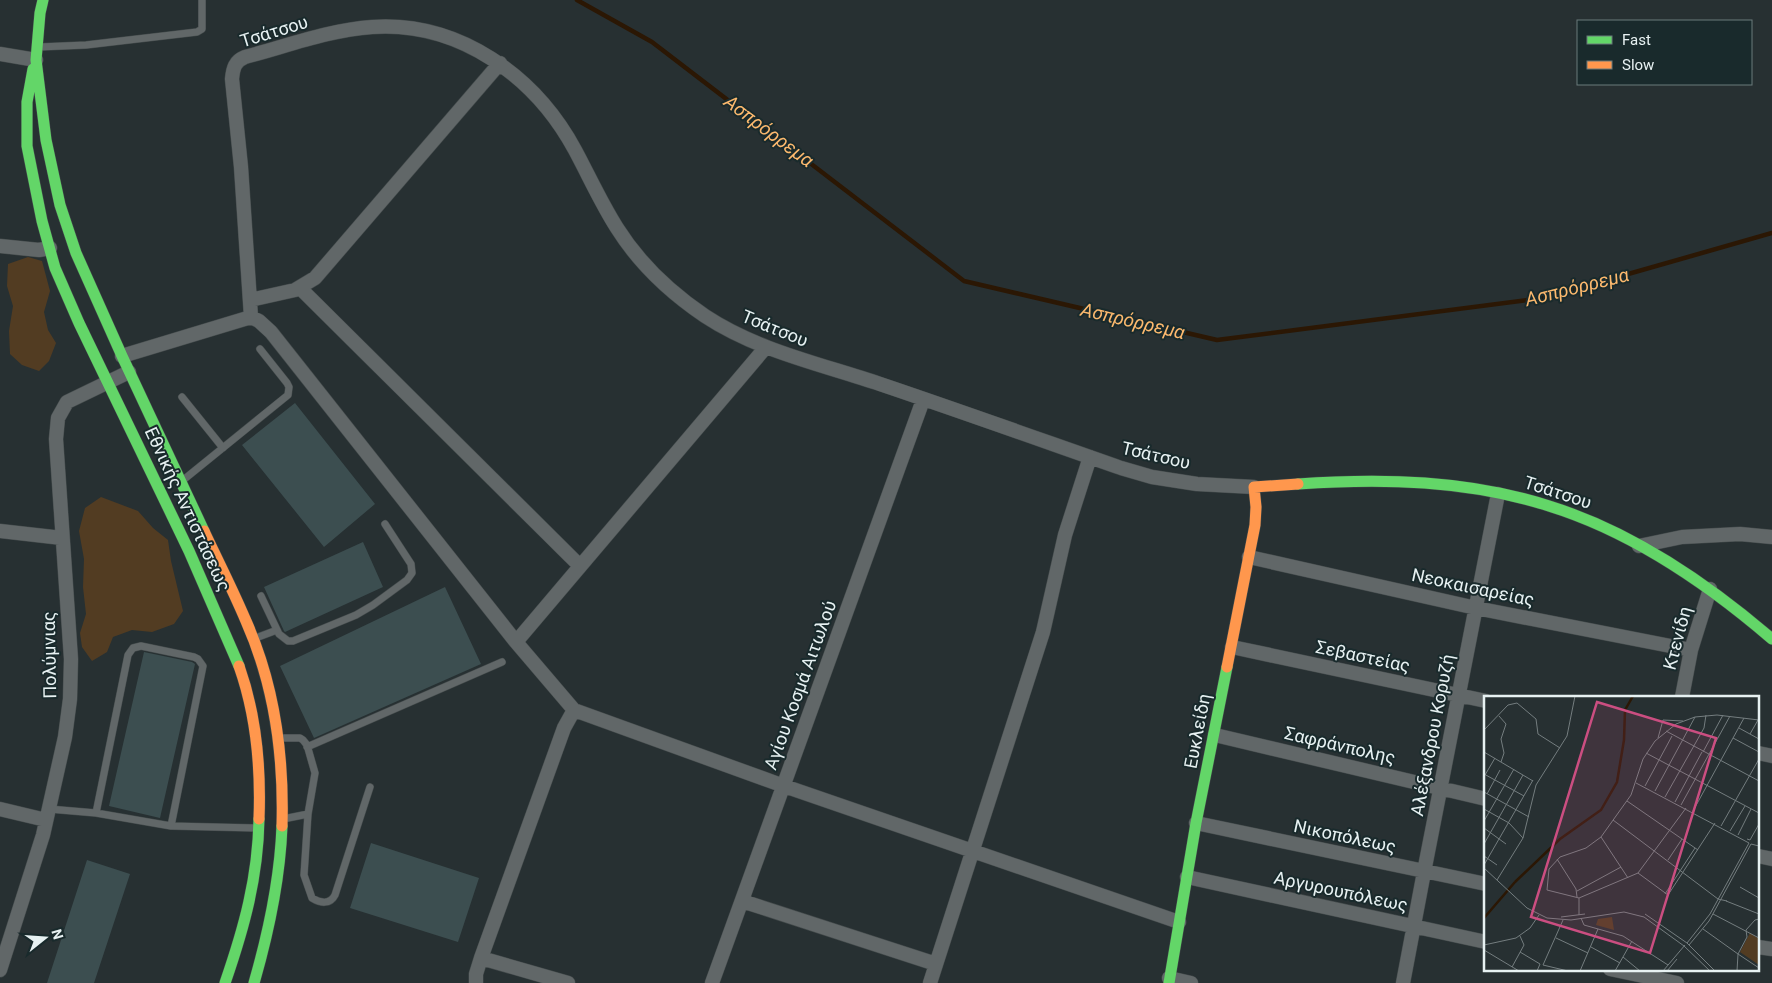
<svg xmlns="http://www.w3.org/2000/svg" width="1772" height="983" font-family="Roboto,sans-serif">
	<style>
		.green { fill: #523c22 }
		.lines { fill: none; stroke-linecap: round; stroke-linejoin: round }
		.stream { stroke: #2b1704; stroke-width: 4.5 }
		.building { fill: #3c4e50 }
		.lane-casing { stroke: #444b4c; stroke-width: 8 }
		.street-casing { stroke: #444b4c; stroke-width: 15 }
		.fast-casing { stroke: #444b4c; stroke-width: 12 }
		.slow-casing { stroke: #444b4c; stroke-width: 12 }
		.lane { stroke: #616768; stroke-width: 7 }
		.street { stroke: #616768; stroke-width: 14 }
		.fast { stroke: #63d668; stroke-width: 11 }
		.slow { stroke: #ff974d; stroke-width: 11 }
		.labels { text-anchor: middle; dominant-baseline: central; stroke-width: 4; stroke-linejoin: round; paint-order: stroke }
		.street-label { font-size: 18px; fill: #e7f1f2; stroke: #192a2c }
		.water-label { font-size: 19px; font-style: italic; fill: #fcb96e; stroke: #192a2c }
		.inset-river { fill: none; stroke: #2b1704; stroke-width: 2.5 }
		.inset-road { fill: none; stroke: #747d7f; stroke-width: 1 }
		.view { fill: #cb4e81; fill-opacity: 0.15; stroke: #cb4e81; stroke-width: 2.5 }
		.inset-edge { fill: none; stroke: #e7f1f2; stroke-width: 2.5 }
	</style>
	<rect width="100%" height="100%" fill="#273032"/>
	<path class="green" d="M28,257L42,261L50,291L44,312L48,330L56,343L49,361L39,371L22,365L10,354L9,331L13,306L7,286L8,264Z
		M101,497L138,511L153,528L168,540L171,561L183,611L174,624L152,632L132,630L113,637L107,652L92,661L82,647L80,633L86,614L83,587L84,559L79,531L85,508Z"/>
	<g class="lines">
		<path class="stream" d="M577,0L652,42L964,281L1217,340L1544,298L1772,233"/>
	</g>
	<path class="building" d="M295,403L375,504L324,547L242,445Z
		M363,542L383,587L285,632L284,631L264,587Z
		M445,587L481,664L314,738L280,666Z
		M144,652L192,662L195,664L160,818L109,806Z
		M371,843L479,878L458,942L350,908Z
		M87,860L130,874L94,983H47Z"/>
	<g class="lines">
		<g class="lane-casing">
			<path id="lane" d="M39,47L86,45L197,32L202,29V0
				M182,397L223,448
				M182,481L288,395L289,387L287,383L260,349
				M261,596L279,634L288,641H293L356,615L373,605L407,580L412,573L411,564L385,524
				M253,639L277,630
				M277,738H300L303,740L307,745L315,773L308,814L283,819
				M307,747L502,662
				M49,809L96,813L171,826L257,828
				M96,813L128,655L133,648L141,646L194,657L198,659L203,666L171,826
				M308,814L304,875L312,898C320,903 330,905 335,895L370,787"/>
		</g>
		<g class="street-casing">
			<path id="street" d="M0,54L36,60
				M0,246L39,250L50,248
				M300,288L580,566
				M250,300L295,290L315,278L500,63
				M251,317L259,321L271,332L516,642L574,710L784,786L1179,922
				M122,356L251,317L241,167L232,79C233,68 235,61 245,57C287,46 329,30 372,27C459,21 535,76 575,150C589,176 601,203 617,228C639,263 671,293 705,316C758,351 821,364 880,384C960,411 1041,440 1121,468L1152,477L1197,484L1254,487
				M0,531L62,538
				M1639,546L1682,537L1740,534L1772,537
				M1249,557L1476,608L1691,650
				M516,642L766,347
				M1232,647L1486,701
				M1682,697L1691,650L1710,589
				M1215,735L1486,799
				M1758,753L1772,756
				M0,809L46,820
				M1196,823L1486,884
				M1758,856L1772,859
				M1187,877L1486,942
				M742,901L936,964
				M1758,947L1772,949
				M481,958L568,983
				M1610,969L1677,983
				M0,970L43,835L65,737L70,699L71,659L56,439L58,418L67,402L129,372
				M1169,978L1191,983
				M476,983V974L481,958L564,728L574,710
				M712,983L923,400
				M930,983L1043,632L1065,535L1090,457
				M1403,983L1424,872L1498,494"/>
		</g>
		<g class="fast-casing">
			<path id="fast" d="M43,0L40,13L36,60L46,140L60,205L76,253L122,356L204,531
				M33,69L27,102V146L42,221L55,268L79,323L189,551L239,666
				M1298,484C1382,478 1468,480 1549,506C1630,531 1708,584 1772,639
				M225,983C244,928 258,878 259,819
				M254,983C269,931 280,880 282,826
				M1169,983L1196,823L1227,667"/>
		</g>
		<g class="slow-casing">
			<path id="slow" d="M204,531C218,561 233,590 246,621C274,684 284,757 282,826
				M239,666C256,714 261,768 259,819
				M1227,667L1255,525L1256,507L1254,487L1298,484"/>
		</g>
		<use href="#lane" class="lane"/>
		<use href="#street" class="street"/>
		<use href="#fast" class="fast"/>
		<use href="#slow" class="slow"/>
	</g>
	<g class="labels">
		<g class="street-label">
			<text transform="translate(274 31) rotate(-17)">Τσάτσου</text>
			<text transform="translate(775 328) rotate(22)">Τσάτσου</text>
			<text transform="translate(1156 455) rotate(13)">Τσάτσου</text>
			<text transform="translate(1558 492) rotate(18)">Τσάτσου</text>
			<text transform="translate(188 509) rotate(65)">Εθνικής Αντιστάσεως</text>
			<text transform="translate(1473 587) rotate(12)">Νεοκαισαρείας</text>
			<text transform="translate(1677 638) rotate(-75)">Κτενίδη</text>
			<text transform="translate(49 655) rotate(-91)">Πολύμνιας</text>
			<text transform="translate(1363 656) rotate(12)">Σεβαστείας</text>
			<text transform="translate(800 685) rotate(-70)">Αγίου Κοσμά Αιτωλού</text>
			<text transform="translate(1197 731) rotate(-79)">Ευκλείδη</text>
			<text transform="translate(1432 735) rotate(-79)">Αλέξανδρου Κορυζή</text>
			<text transform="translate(1340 745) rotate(13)">Σαφράνπολης</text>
			<text transform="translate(1345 836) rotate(12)">Νικοπόλεως</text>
			<text transform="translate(1341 891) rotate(12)">Αργυρουπόλεως</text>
		</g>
		<g class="water-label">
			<text transform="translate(769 131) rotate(37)">Ασπρόρρεμα</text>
			<text transform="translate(1577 287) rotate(-14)">Ασπρόρρεμα</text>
			<text transform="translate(1133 321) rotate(13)">Ασπρόρρεμα</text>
		</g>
	</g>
	<g transform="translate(1484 696)">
		<rect width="275" height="275" fill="#273032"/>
		<path d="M128,221L130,234L112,229L114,223ZM266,237L275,243V269L256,256Z" fill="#523c22"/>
		<path class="inset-river" d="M31,186L76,143L117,114L133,86L140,44L141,14L149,0M0,222L31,186"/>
		<path class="inset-road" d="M15,20L22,28L17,43L20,57L17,66M255,32L275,43M0,34L24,9L33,7L52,23L54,38L76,52M182,35L275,85M266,38L274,24M174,42L179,24L199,25M249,42L275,56M0,56L49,85M219,56L239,19M162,57L275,117M0,78L40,100M1,79L11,62M152,87L265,147L226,218L203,247M161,90L188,40M171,95L211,21M0,96L45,121M3,98L16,74M181,101L220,32L222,19M143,105L214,154M191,106L218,56M197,109L246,20M0,113L25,127L39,142M209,115L260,22M129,124L234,203L243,205M0,125L30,73M237,130L275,63M0,132L22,148M246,135L261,110M254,139L267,113M117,141L144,182M263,143L266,144L275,128M0,148L39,79M0,160L13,169M73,163L92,193L93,201M184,164L198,143M0,169L49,84M0,172L43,212L63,222L87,224L140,216L160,221L200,250L226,275M154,177L184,199L231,127M13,184L39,142L52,89L83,40L91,0M256,191L275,202M93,195L137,171M181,198L211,152M95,202L154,177L202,112M242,205L275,218M161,218L203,247L231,275M229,218L275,242M95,219V202L63,194L65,173L76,161L102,152L117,141L147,99L159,63L171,45L192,28L211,21L233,19L275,24M77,221L101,218M97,222L100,229L139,240L184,269M275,223L271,224L262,234L263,241L254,258L275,272M219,233L254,258L253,275M72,242L104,257M0,249L32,242L46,232L55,219M205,249L225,225L267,148L275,150M107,251L136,267M0,254L35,275M36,256L56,268L53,275M139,261L156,275M59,269L79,224M59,269L84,275M28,271L40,249L36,240M96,275L114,233M131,275L148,245M179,275L201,249M183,275L193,263"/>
		<path class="view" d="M113,6L232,42L166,257L47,221Z"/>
		<rect width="275" height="275" class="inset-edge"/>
	</g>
	<rect x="1577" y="20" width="175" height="65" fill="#192a2c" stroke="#6b7a7b"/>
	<rect x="1587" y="36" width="25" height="8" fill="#63d668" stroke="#6b7a7b"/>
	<text x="1622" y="45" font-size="15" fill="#e7f1f2">Fast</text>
	<rect x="1587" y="61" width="25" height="8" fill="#ff974d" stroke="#6b7a7b"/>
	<text x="1622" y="70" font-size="15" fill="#e7f1f2">Slow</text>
	<g transform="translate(45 938) rotate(73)" stroke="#192a2c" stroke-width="4" paint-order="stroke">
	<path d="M0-4L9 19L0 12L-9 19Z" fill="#e7f1f2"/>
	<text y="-8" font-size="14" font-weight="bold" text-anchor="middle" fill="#e7f1f2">N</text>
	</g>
</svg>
